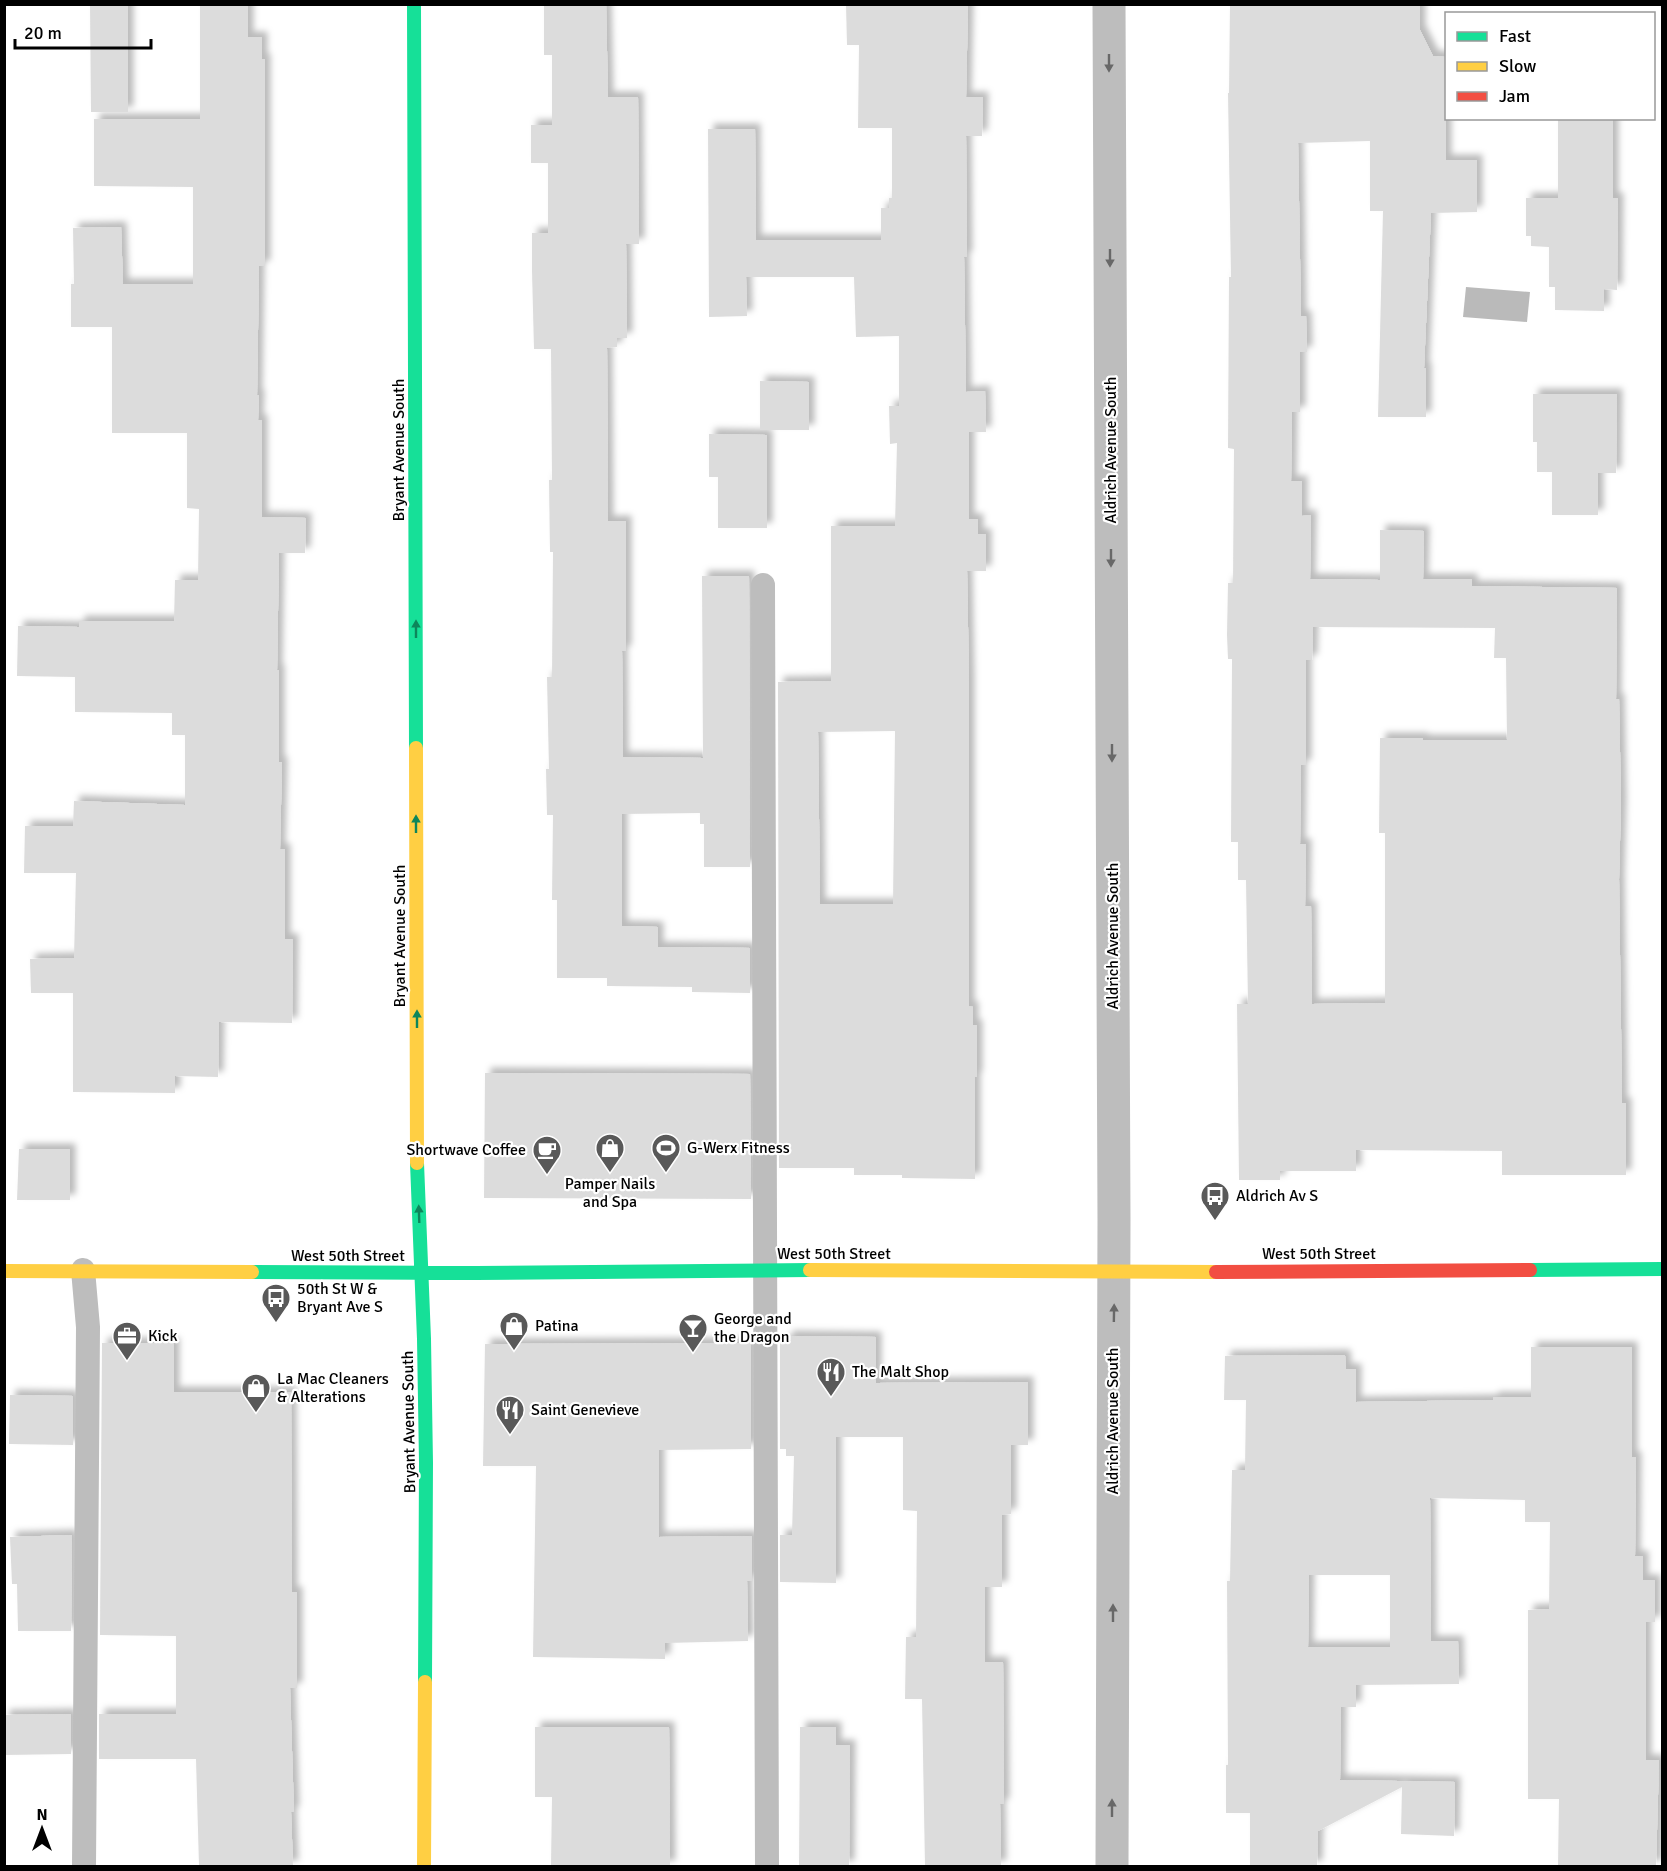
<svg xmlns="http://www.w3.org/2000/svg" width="1667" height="1871" font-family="Signika,sans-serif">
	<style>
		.water { fill: #bababa }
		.building { fill: #dcdcdc; fill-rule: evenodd; filter: url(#shadow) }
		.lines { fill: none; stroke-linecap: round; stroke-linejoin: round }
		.lane { stroke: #bdbdbd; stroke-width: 24 }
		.street { stroke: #bdbdbd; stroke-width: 33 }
		.fast { stroke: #16e098; stroke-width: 14 }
		.slow { stroke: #ffcf43; stroke-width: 14 }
		.jam { stroke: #f24e42; stroke-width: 14 }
		.oneway { fill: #686868 }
		.oneway2 { fill: #0d865b }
		.labels { text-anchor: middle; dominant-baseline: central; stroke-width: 4.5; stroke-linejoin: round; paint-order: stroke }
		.street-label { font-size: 16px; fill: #000; stroke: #fff }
		.poi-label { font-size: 16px; fill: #000; stroke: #fff; text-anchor: start }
	</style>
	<defs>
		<filter id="shadow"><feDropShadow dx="5.5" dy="-5.5" stdDeviation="3" flood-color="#0004"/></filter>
	</defs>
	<rect width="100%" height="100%" fill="#fff"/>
	<path class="water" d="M1466,287L1530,292L1527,322L1463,317Z"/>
	<path class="building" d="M90,4H128V112H91Z
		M200,4H248V37H262V59H265V266H259L257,395H259L258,420H262V517L306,518L305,553H279L277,670H279V762H282L280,849H285V939H293L292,1023L219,1022L218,1077L175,1076V1093L73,1092V993H31L30,959L74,958L76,873H24L25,826H73L74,801L185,805V735H172V713L75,712V677L17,676L18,626L79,627V621H174L175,580H198L199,509L187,508V433H112V327H71V284H74L73,228L121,227L123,284H193V187L94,186V119H200Z
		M544,4H606L608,97H638L639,244H626L627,338H617V347L607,348L608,521H626V651H622L623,757L703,758L702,576H749L750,867H704V824H700V813L622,814V926L658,927V947L750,948V993L692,992V987L607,986V978H557V900H552L553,815H547L546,769H549L547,677H552L553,552H550L549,480H552L551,349H534L532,271V233H548V163H531V125H552V55H544Z
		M846,4L968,5L966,97H983L982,136H966L967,257H964L966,392L985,391L986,432H969V519H978V534H986V571H967L969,682V1006L973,1007V1025H977V1077H975V1179L902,1178V1175H854V1168H779L778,682L831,681V526H895L897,443L890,444L889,406H899V336L856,337L854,277H746L747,316L709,317L708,129H755L756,240H881V208H889V198H892V128H858L859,45H847ZM895,731L893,904H820L818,732Z
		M1230,4H1420V30L1433,56L1446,57V160H1477V212L1431,213L1424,368H1426V417H1378L1383,211H1370V141L1298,143L1301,316H1306L1307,352H1300V412H1292L1291,481H1302V516L1311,515L1310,579L1380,580V530L1424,531L1423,579H1472V586L1617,588L1616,699H1619L1621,803L1619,879L1622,1103H1626V1175H1502V1151L1356,1150V1171H1280V1180H1239L1237,1004H1248L1246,880H1238V842H1231L1232,659H1228L1227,635L1228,583H1233L1234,449L1228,448L1229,277H1231L1228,93H1229ZM1313,627L1495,628L1494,658H1506L1507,740H1423V738H1380L1379,833H1385V1003L1312,1004L1311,906H1305L1306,844H1300L1301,765H1306V660H1312Z
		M1558,118H1613V198H1618L1617,290L1604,289V311L1555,310V287H1549V247L1531,246V236H1526V198H1558Z
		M760,381L809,382V430H760Z
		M1533,394H1617L1616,473H1598V515H1552V472H1537V442H1533Z
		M709,434L767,435V528H718V477H709Z
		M485,1073L750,1074L751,1199L484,1198Z
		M19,1149H70V1200H17Z
		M787,1336L876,1337V1383L1028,1382V1445H1011V1514L1002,1515V1587H985V1662H1003L1004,1804H1000L1001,1866H925L922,1699H905L906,1637H916L917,1511L903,1510V1437H836V1583L780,1582V1535H792L794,1456H786V1449H780V1342H787Z
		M102,1343H174V1392H291L292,1592H297V1688H290L294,1812H291L293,1866H199L196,1759H99V1714H176V1636L100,1635Z
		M751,1343V1449L659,1450V1537L752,1536V1581H747L748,1641L665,1643V1659L533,1657L536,1466H483L485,1344Z
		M1531,1347H1632V1457H1636L1635,1556H1643V1580H1655V1622H1646V1760H1659L1656,1866H1558L1559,1799H1528V1610L1549,1609L1550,1522H1525V1500L1430,1498L1431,1641H1458L1459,1684L1356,1685V1707H1341L1340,1780L1455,1782L1454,1836L1401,1834L1402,1787L1318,1831L1317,1866H1250V1813H1226V1765H1228L1227,1581H1230L1232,1470H1245L1246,1400H1224L1225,1356L1345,1355L1346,1369H1356V1402L1493,1400V1397H1531ZM1309,1575H1390V1647H1308Z
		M10,1395L73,1396V1445L9,1444Z
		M72,1535L71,1631H18L17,1584H12L10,1537Z
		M71,1714V1754L4,1755V1715Z
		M535,1727H669L670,1866H551L552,1797H535Z
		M800,1727H836V1745H850L849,1866H799Z"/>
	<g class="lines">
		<path class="lane" d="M763,585L767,1866
			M83,1270L88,1327L84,1866"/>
		<path class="street" d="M1109,4L1114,1220L1112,1866"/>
		<path class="fast" d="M414,4L416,748
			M417,1163L424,1339L426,1463L425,1682
			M1530,1270L1662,1269
			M252,1272L476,1273L810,1270"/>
		<path class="slow" d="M416,748L417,1163
			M810,1270L1216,1272
			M4,1271L252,1272
			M424,1866L425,1682"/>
		<path class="jam" d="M1216,1272L1530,1270"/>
	</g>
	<defs><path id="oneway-solid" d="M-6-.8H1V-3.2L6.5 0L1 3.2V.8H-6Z" transform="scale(1.5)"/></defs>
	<g class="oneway">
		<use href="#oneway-solid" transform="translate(1109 63) rotate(90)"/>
		<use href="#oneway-solid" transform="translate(1110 258) rotate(90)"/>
		<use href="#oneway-solid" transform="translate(1111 558) rotate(90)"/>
		<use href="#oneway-solid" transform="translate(1112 753) rotate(90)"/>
		<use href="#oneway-solid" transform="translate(1114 1313) rotate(-89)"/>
		<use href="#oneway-solid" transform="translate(1113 1613) rotate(-90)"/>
		<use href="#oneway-solid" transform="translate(1112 1808) rotate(-90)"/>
	</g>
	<g class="oneway2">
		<use href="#oneway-solid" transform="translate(416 629) rotate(-90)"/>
		<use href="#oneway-solid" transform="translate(416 824) rotate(-90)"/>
		<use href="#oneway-solid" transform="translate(417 1019) rotate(-90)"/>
		<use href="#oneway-solid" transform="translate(419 1214) rotate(-92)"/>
	</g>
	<defs>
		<g id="shop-pin" transform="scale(1.5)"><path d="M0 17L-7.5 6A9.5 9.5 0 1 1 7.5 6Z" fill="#595959" stroke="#fff"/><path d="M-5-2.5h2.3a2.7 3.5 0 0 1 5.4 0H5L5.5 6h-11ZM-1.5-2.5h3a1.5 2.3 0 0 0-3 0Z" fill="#fff"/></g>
		<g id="stadium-pin" transform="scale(1.5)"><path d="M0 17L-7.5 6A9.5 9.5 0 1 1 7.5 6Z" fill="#595959" stroke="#fff"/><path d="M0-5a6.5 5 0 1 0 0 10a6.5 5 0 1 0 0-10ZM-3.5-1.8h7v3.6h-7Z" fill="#fff"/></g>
		<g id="cafe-pin" transform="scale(1.5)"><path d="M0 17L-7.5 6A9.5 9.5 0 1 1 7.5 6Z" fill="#595959" stroke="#fff"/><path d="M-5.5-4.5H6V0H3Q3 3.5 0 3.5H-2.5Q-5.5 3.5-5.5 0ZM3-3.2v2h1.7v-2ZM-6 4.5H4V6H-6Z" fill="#fff"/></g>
		<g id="bus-pin" transform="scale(1.5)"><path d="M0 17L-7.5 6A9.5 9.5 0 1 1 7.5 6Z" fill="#595959" stroke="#fff"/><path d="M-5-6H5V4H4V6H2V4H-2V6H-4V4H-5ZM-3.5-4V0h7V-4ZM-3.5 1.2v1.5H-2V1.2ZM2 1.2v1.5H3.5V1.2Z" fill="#fff"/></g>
		<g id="bar-pin" transform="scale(1.5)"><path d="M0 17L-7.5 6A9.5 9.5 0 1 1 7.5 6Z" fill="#595959" stroke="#fff"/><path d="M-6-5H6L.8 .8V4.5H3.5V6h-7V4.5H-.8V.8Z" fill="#fff"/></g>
		<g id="office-pin" transform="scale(1.5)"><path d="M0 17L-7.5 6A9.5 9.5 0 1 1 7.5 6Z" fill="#595959" stroke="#fff"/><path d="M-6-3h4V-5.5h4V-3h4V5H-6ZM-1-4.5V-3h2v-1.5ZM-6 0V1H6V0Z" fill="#fff"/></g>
		<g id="restaurant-pin" transform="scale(1.5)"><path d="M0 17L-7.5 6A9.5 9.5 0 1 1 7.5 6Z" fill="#595959" stroke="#fff"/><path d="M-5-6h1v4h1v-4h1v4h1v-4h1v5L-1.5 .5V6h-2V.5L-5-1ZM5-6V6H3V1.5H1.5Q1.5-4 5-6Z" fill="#fff"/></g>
	</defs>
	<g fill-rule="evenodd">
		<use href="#shop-pin" x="610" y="1148"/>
		<use href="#stadium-pin" x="666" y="1148"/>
		<use href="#cafe-pin" x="547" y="1150"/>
		<use href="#bus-pin" x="1215" y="1196"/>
		<use href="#bus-pin" x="276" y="1298"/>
		<use href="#shop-pin" x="514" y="1326"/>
		<use href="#bar-pin" x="693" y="1328"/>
		<use href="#office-pin" x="127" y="1336"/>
		<use href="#restaurant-pin" x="831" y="1372"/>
		<use href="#shop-pin" x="256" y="1388"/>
		<use href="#restaurant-pin" x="510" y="1410"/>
	</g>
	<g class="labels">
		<g class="street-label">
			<text transform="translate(399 450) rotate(-90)">Bryant Avenue South</text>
			<text transform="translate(1111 450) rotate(-90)">Aldrich Avenue South</text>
			<text transform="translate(400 936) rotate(-90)">Bryant Avenue South</text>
			<text transform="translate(1113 936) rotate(-90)">Aldrich Avenue South</text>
			<text x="834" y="1254">West 50th Street</text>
			<text x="1319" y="1254">West 50th Street</text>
			<text x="348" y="1256">West 50th Street</text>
			<text transform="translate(1113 1421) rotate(-90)">Aldrich Avenue South</text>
			<text transform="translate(409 1422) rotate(-91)">Bryant Avenue South</text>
		</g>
		<g class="poi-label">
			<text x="687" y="1148">G-Werx Fitness</text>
			<text x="526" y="1150" text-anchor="end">Shortwave Coffee</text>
			<text x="610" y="1184" text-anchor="middle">Pamper Nails<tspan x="610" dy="18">and Spa</tspan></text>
			<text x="1236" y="1196">Aldrich Av S</text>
			<text x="297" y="1289">50th St W &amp;<tspan x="297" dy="18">Bryant Ave S</tspan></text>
			<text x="714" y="1319">George and<tspan x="714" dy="18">the Dragon</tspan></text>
			<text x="535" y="1326">Patina</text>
			<text x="148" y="1336">Kick</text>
			<text x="852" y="1372">The Malt Shop</text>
			<text x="277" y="1379">La Mac Cleaners<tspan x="277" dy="18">&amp; Alterations</tspan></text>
			<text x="531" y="1410">Saint Genevieve</text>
		</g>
	</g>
	<rect width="1667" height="1871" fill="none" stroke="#000000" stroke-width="12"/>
	<rect x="1445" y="12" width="210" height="108" fill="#ffffff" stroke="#999999" stroke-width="1.5"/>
	<rect x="1457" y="32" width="30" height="9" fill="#16e098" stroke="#999999" stroke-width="1.5"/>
	<text x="1499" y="42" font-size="18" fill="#000000">Fast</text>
	<rect x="1457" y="62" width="30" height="9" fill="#ffcf43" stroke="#999999" stroke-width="1.5"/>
	<text x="1499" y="72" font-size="18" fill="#000000">Slow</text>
	<rect x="1457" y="92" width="30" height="9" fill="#f24e42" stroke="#999999" stroke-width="1.5"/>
	<text x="1499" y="102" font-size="18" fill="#000000">Jam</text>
	<g transform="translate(42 1829)" stroke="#ffffff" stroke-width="4.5" paint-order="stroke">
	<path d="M0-4.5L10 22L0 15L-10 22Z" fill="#000000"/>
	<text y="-9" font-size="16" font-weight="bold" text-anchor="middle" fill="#000000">N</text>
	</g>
	<path d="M15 39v9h136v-9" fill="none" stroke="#000000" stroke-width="3"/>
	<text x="24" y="39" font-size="18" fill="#000000" stroke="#ffffff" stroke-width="4.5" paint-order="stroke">20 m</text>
</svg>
